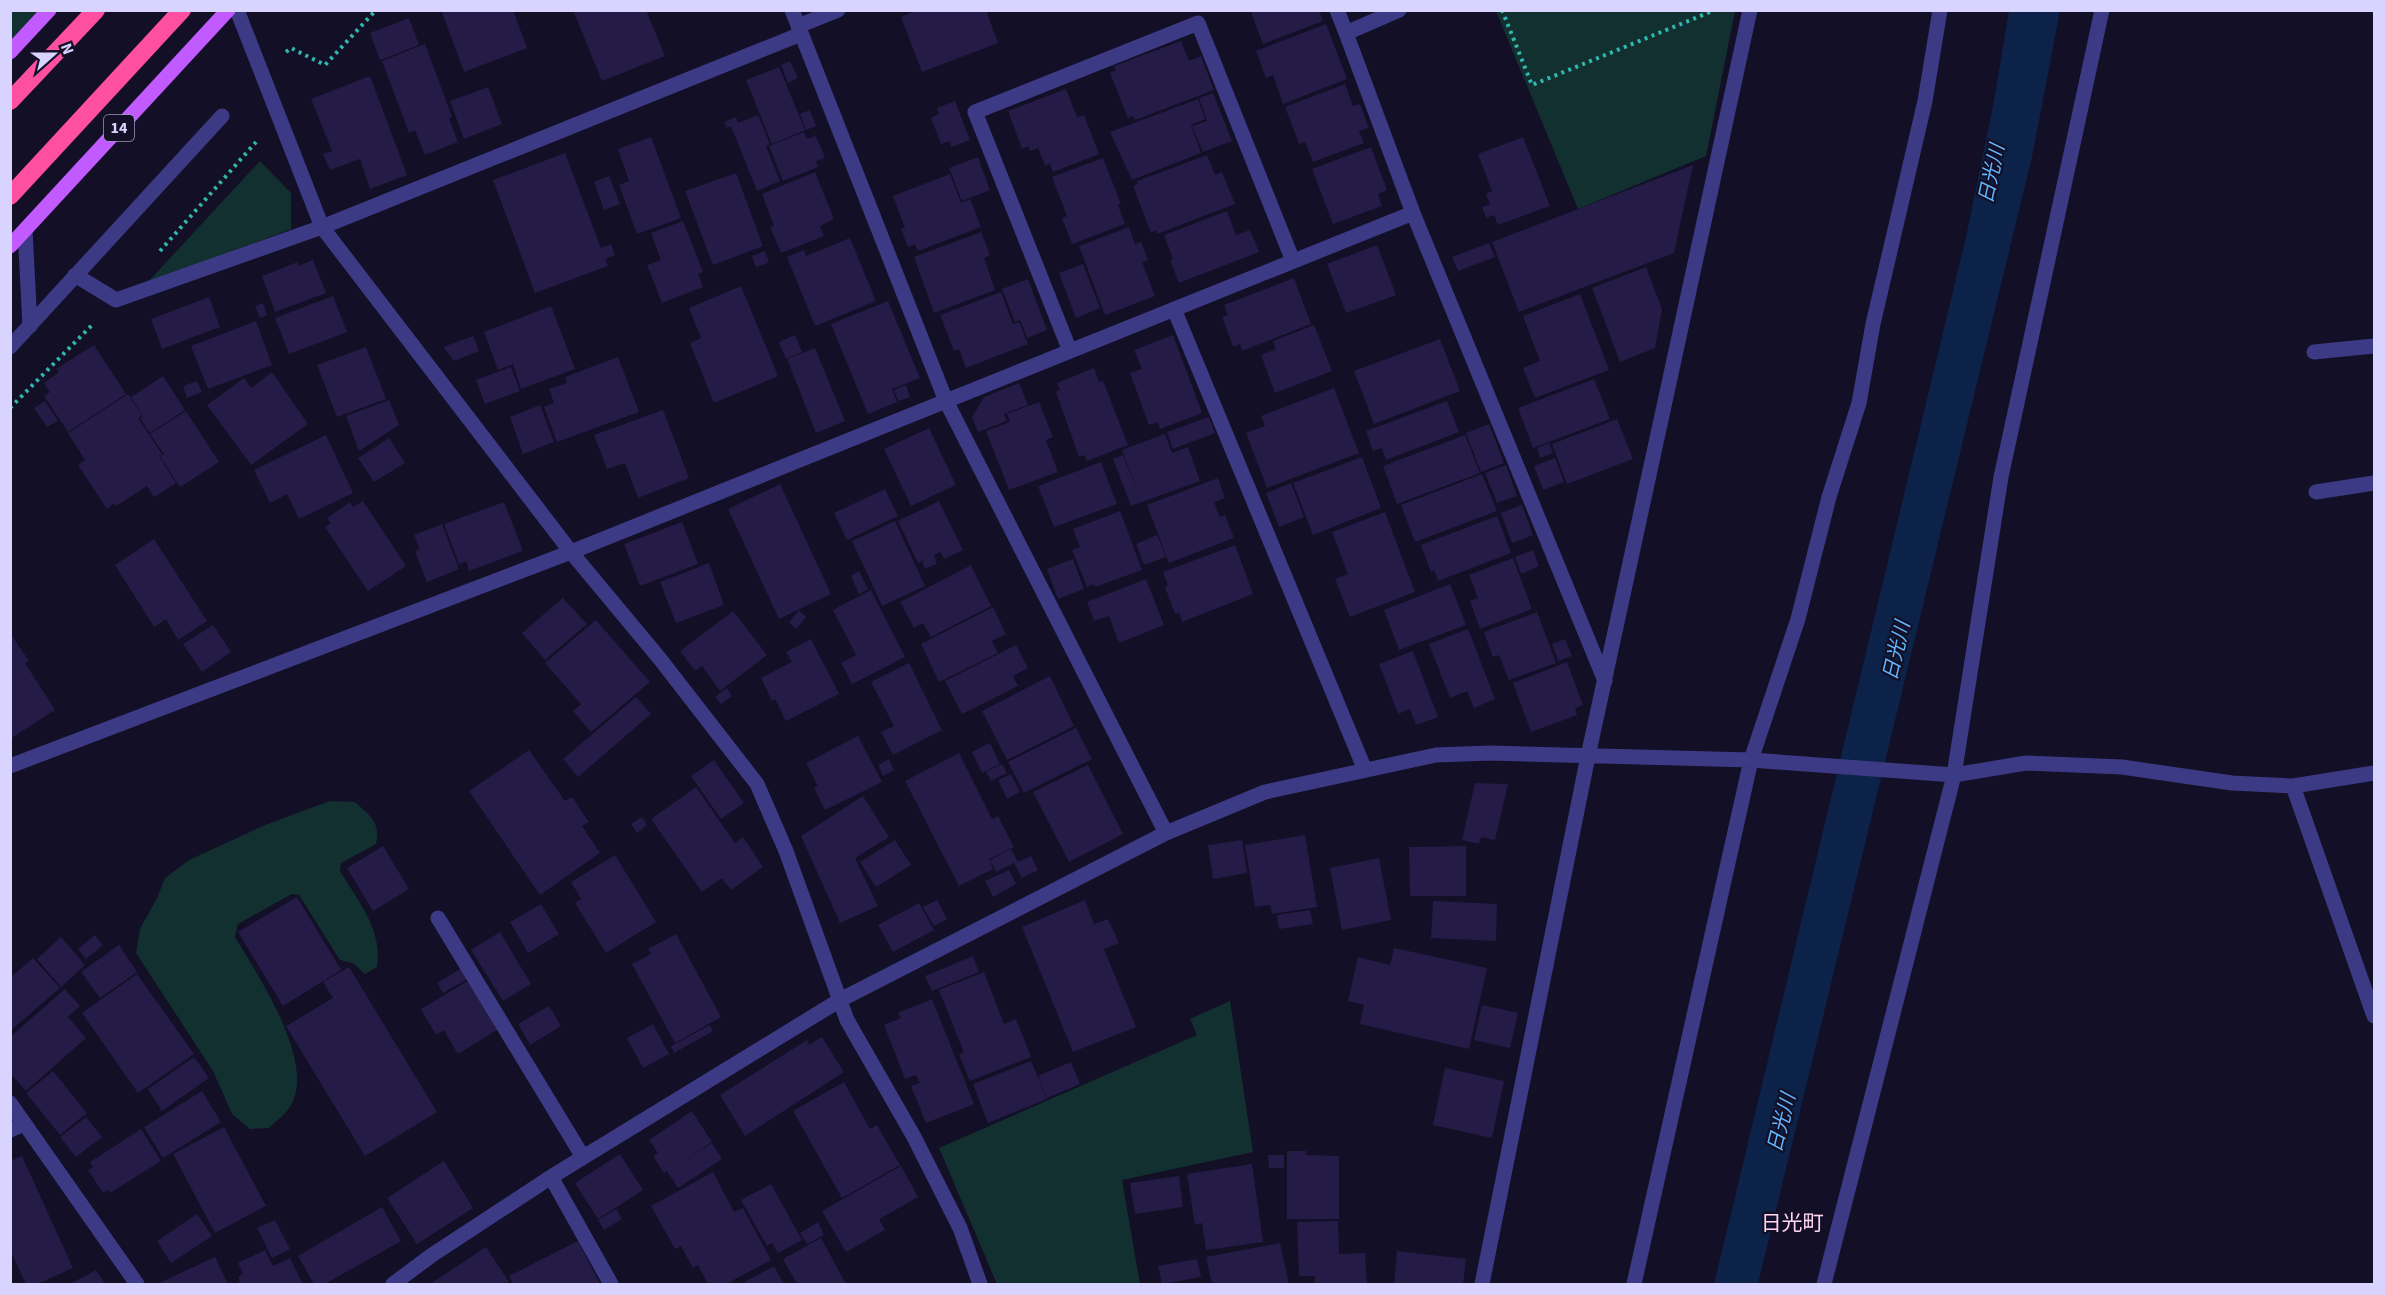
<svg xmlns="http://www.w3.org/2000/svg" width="2385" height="1295" font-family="'Source Sans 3','Noto Sans JP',sans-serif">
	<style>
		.green { fill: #12302f }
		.water { fill: #0c2248 }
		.building { fill: #241b47 }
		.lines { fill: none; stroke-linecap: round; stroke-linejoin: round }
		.path { stroke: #2fb8b0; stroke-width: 4; stroke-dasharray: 3 4.5; stroke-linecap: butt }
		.minor { stroke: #3d3a85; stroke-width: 15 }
		.major { stroke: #c25bff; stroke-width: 15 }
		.highway { stroke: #ff4fa3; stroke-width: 18 }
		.labels { text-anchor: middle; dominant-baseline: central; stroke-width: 4.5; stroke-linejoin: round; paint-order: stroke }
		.shield { fill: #130f26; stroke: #9e99be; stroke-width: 1.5 }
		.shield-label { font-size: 16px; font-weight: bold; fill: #d9d4ff }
		.water-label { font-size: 20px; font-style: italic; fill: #62b6ff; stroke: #130f26 }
		.quarter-label { font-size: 21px; fill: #ffd6f0; stroke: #130f26 }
	</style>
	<rect width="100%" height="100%" fill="#130f26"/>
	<path class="green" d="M11,11H46L11,48Z
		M1496,11H1735L1706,156L1578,209Z
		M260,161L291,193V229L147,283Z
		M330,801L355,802C370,816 381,822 376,844L341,863L340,871C358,901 383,930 377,967L365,974L353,963L340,960L299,895L292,894L238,924L235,937C257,974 316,1061 291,1105C287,1113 276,1121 269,1128L250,1129L232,1114L213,1071L136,953L140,929L157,898L165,878L189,860L265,825Z
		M1230,1001L1253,1152L1122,1180L1140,1284H997L939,1148L1197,1035L1190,1019Z"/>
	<path class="water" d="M2009,11H2060L2032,157L1758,1284H1714L1966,237L1993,106Z"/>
	<path class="building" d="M441,10H513L527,48L464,72Z
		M573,10H646L665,56L602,81Z
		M918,10H986L998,43L922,72L901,17Z
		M1250,10H1319L1323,21L1263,44Z
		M409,18L419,45L380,60L370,33Z
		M1326,24L1347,79L1283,104L1273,75L1266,78L1256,51Z
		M1181,41L1189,61L1201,56L1214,90L1135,120L1133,116L1128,118L1110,73L1116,70L1114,66Z
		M425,44L452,117L449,118L458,142L425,155L415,130L409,133L382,61Z
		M790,61L798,78L788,83L781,65Z
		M779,67L805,130L772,144L746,80Z
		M370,76L407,175L370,189L360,159L330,170L323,154L332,151L311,99Z
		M1345,84L1353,106L1360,104L1369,128L1359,131L1364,143L1313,162L1305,142L1299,144L1285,107Z
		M488,87L502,124L464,139L450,101Z
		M1066,89L1077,117L1084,115L1099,154L1053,172L1050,164L1045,165L1038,148L1030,151L1028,146L1022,149L1008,111Z
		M1213,93L1232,141L1203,152L1192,126L1207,121L1199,98Z
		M1198,99L1205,119L1191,125L1201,153L1132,180L1110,132Z
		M955,101L970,140L951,147L950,141L941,144L931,118L939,114L937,108Z
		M810,110L816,126L806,130L800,114Z
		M758,115L770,144L766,146L780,181L757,191L731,126L727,128L724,122L736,117L738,123Z
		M804,132L807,139L816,136L825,158L816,161L818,167L783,181L769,146Z
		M651,137L681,218L637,234L619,185L629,181L618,149Z
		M1523,137L1550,206L1498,225L1494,215L1486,218L1482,207L1490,204L1486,194L1492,191L1478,154Z
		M1371,147L1387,190L1378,194L1382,206L1333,224L1312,169Z
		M565,153L601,248L611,244L615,255L605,259L608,266L535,293L493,180Z
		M1207,155L1215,175L1222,172L1235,204L1157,234L1156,230L1151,233L1133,186L1138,184L1137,181Z
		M978,157L990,190L962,201L949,168Z
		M1103,158L1121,204L1118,205L1125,224L1072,244L1062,218L1067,216L1052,177Z
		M1693,165L1674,253L1519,312L1492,242Z
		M815,172L834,219L820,226L824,236L781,253L770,227L774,226L762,194Z
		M736,173L763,246L713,265L685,191Z
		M950,174L961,203L970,199L981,227L918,251L915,244L908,247L901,229L905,228L893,196Z
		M609,176L620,204L604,210L594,182Z
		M1227,211L1236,235L1250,230L1259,252L1179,283L1170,260L1173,259L1164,235Z
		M683,221L703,272L698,274L703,287L662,303L647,265L661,260L651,233Z
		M1129,227L1135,244L1141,242L1148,260L1142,262L1155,296L1105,315L1079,246Z
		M981,232L990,255L984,258L995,290L934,313L914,257Z
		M850,238L876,301L815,326L787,257L804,250L806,256Z
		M1489,243L1495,257L1458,271L1452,257Z
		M1377,245L1396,295L1346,313L1327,264Z
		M765,251L769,262L756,267L752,256Z
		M313,260L326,293L275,312L262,276L298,262L299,266Z
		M1083,264L1100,308L1076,318L1059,273Z
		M1646,267L1662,309L1655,348L1620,362L1592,288Z
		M1294,278L1311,324L1242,351L1240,344L1233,347L1222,317L1228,315L1224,305Z
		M1028,279L1047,330L1027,338L1020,320L1015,322L1002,289Z
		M741,286L778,376L714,403L690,343L701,338L689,308Z
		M1001,292L1013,324L1019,322L1028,344L966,368L959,349L954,351L940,315Z
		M1580,294L1609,370L1535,398L1523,368L1540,361L1523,316Z
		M333,296L347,332L289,354L275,318Z
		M209,297L220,327L162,349L151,319Z
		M888,301L920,378L892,389L897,402L868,414L831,324Z
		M263,303L267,315L260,318L255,306Z
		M551,306L575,369L521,389L513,364L498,370L484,332Z
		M256,321L272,365L208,389L191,346Z
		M1314,325L1332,371L1275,393L1261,355L1276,349L1273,341Z
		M795,335L802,352L786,359L779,342Z
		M1173,335L1202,413L1160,429L1158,422L1149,425L1130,373L1142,369L1134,350Z
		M473,336L479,351L454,361L443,347Z
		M1440,339L1460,391L1374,424L1354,371Z
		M94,345L126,394L68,432L44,396L50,392L44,383L59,372L56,369Z
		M366,347L386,399L337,417L317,365Z
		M815,348L845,421L816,433L787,359Z
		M618,357L639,412L557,442L544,407L554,403L549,389L567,383L565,377Z
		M511,367L520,391L485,404L476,380Z
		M1094,368L1099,382L1103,381L1128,445L1087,461L1084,455L1079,457L1056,392L1060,390L1057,383Z
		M272,372L308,424L251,465L207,405L244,378L251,388Z
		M163,376L185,410L150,433L140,418L143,416L131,397Z
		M1594,379L1610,419L1533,448L1518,408Z
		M197,381L202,392L187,398L183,386Z
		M1019,383L1028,405L1004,414L1007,421L978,432L972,417L984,397Z
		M906,385L910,397L898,401L894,390Z
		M1334,388L1359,453L1267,488L1246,433L1265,426L1261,416Z
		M128,394L142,415L138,418L162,454L159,456L176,483L154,497L147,486L116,506L114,503L107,509L78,465L85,460L68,433Z
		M389,400L399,425L359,451L346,416Z
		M45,401L58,421L47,427L34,408Z
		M1447,401L1459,432L1386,460L1382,448L1373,451L1366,431Z
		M1039,402L1053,437L1046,440L1058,472L1009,490L986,431L1010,422L1007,414Z
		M540,405L554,442L523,454L510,417Z
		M663,410L689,478L638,498L625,463L607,469L594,435Z
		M186,411L219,462L180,487L160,456L164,454L150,434Z
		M1209,417L1215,433L1173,449L1167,432Z
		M1617,419L1633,459L1567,484L1552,444Z
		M1489,424L1504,463L1481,472L1466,433Z
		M929,428L956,485L911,506L884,449Z
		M1165,434L1172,453L1188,447L1200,481L1131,506L1113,459L1123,455L1140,497L1122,450Z
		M326,435L353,493L299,519L287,494L270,503L254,470Z
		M1465,435L1480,473L1397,504L1383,466Z
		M389,438L405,463L374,482L358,458Z
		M1549,443L1553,453L1540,458L1537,448Z
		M1362,457L1381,508L1313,535L1293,483Z
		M1555,458L1564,482L1543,490L1534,466Z
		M1101,462L1117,504L1054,527L1038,486Z
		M1506,465L1517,496L1497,503L1485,473Z
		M1482,474L1497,511L1415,542L1401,505Z
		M1218,478L1225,498L1214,502L1220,517L1225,515L1234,538L1169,563L1147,505Z
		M1291,483L1304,517L1279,527L1266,493Z
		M780,484L831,594L779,619L728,509Z
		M885,489L898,516L847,540L834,513Z
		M363,501L406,566L368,591L325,527L331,523L327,518L350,502L353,507Z
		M939,501L963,550L944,559L940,552L934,555L937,564L925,569L922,562L928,558L918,563L898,521Z
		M504,502L523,551L469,571L466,561L459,564L444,524Z
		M1522,505L1533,535L1512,543L1501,513Z
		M1120,511L1142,570L1095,587L1094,584L1087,587L1072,550L1080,547L1073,529Z
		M1385,512L1415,592L1350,617L1335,579L1348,574L1332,532Z
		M1497,516L1511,553L1438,581L1434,570L1431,572L1421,545Z
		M895,521L925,586L882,606L852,541Z
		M682,522L698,564L640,586L624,544Z
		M442,524L459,569L427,582L415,551L420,549L414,535Z
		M1157,535L1166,557L1144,565L1136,544Z
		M154,539L207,621L178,640L166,619L154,627L115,565Z
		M1235,545L1253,594L1182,622L1179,613L1175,614L1165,587L1168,585L1163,572Z
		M1533,550L1539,566L1521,574L1515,557Z
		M1513,558L1532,609L1480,629L1470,601L1478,598L1469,575Z
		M1073,559L1084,589L1058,599L1047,569Z
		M709,563L724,605L676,623L660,582Z
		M971,565L991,606L931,637L923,623L914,628L900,602Z
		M859,571L868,589L859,594L851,576Z
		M1146,579L1164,625L1119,643L1109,616L1094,621L1087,602Z
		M1450,584L1466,625L1399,650L1384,610Z
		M871,590L905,657L852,684L841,663L856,655L833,610Z
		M563,598L587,624L545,660L522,633Z
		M993,607L1006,634L992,641L998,653L939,682L921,644Z
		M799,610L806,617L796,629L789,622Z
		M733,611L767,655L720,691L702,666L695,671L680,651Z
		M1537,612L1556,663L1509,680L1499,655L1493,657L1484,632Z
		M596,620L650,682L591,732L573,711L581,704L545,663Z
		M213,625L231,652L202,672L183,644Z
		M1468,629L1495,699L1474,708L1467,691L1450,698L1429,644Z
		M10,633L29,661L25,663L55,710L10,739Z
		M811,639L839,694L786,721L775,699L772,701L761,678L792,662L786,652Z
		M1565,639L1572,656L1558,661L1552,644Z
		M1016,645L1028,668L1013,676L1018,686L962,714L945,681Z
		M1413,651L1438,717L1416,725L1410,709L1398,714L1379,664Z
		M1567,662L1583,705L1575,708L1577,715L1531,732L1513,683Z
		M909,663L942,730L893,755L881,732L894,726L871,682Z
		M1050,676L1074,726L1007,760L982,711Z
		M727,688L732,696L721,704L715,697Z
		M636,697L651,714L578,777L563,759Z
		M1076,728L1092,759L1024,793L1008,762Z
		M858,736L882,782L825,810L814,788L818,786L806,763Z
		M990,743L1000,764L982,773L972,752Z
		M529,750L565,801L572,797L589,822L582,826L600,853L540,895L469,791Z
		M959,753L992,819L998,816L1014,847L989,859L993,869L959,886L905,781Z
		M889,759L894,770L883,776L878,765Z
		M714,760L744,803L721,819L691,776Z
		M1002,764L1007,773L991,781L986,772Z
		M1088,765L1123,834L1069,862L1033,792Z
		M1011,774L1020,792L1007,799L998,780Z
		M1475,783L1508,784L1495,840L1481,837L1479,844L1462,840Z
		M696,787L735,843L743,837L763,867L731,890L722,878L702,892L651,819Z
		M863,796L889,837L855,858L878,906L840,923L801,836Z
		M642,817L647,825L637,833L631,824Z
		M1305,835L1317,907L1272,914L1270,905L1255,907L1245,845Z
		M895,840L911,865L876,887L860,862Z
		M1242,840L1247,873L1213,879L1208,845Z
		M383,846L409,889L373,911L347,868Z
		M1466,846V896H1410L1409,847Z
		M1011,849L1018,862L1031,856L1038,870L1022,878L1014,863L996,872L990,860Z
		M615,855L656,922L606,953L575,903L581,899L571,882Z
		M1379,858L1391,920L1342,930L1330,868Z
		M1009,870L1016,884L993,897L985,881Z
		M297,897L341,970L283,1006L238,932Z
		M937,900L947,919L934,926L923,907Z
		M1085,900L1094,924L1108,919L1119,943L1104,949L1136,1027L1073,1052L1022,927Z
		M1433,901L1497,904L1496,941L1431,938Z
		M919,903L934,930L893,952L878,925Z
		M541,904L559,934L528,953L510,922Z
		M1310,910L1313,924L1279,929L1277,915Z
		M500,932L531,984L503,1001L471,950Z
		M676,934L721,1017L675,1043L632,964L651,954L648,949Z
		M95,935L103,945L86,959L78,949Z
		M61,937L85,965L61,987L37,959Z
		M119,945L137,972L100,998L81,972Z
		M1394,948L1487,968L1469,1049L1360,1024L1364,1005L1348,1001L1358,957L1390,965Z
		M973,956L979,972L932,991L925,976Z
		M33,958L60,988L10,1031V978Z
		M349,967L437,1112L365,1156L286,1026L333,998L323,982Z
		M462,968L469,978L443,993L437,983Z
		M984,972L1004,1024L1016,1019L1031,1057L970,1081L959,1054L964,1053L939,990Z
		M137,974L194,1054L138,1093L82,1013Z
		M471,979L500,1028L458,1054L444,1030L436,1035L421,1009Z
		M65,989L80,1006L68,1017L86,1038L26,1091L10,1073V1037Z
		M932,999L974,1104L926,1123L911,1086L920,1083L916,1075L905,1079L884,1025L901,1018L898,1013Z
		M1482,1005L1518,1013L1510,1048L1474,1040Z
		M549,1006L561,1026L530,1045L518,1024Z
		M653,1024L669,1054L643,1068L627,1038Z
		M710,1025L713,1031L674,1053L671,1046Z
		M822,1037L844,1072L745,1136L720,1095L807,1040L809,1045Z
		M194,1057L209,1078L162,1111L148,1089Z
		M1031,1061L1047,1099L988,1123L973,1084Z
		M1071,1062L1080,1084L1047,1098L1038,1076Z
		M1445,1068L1504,1081L1492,1138L1433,1125Z
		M53,1071L87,1113L60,1135L26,1093Z
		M844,1082L870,1129L877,1125L900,1165L842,1198L793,1111Z
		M202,1091L221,1122L163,1158L144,1127Z
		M692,1111L712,1142L677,1165L712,1143L722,1159L678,1188L667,1171L664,1173L653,1156L658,1153L649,1140Z
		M86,1117L102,1137L76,1157L60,1137Z
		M224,1127L266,1206L215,1233L173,1154Z
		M141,1129L161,1161L110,1193L108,1190L103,1193L88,1170L93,1167L90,1162Z
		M1287,1151H1306V1155L1339,1156V1219H1287Z
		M620,1154L643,1190L598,1219L575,1183Z
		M1268,1155H1284V1168H1269Z
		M22,1156L73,1268L37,1284H26L10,1250V1161Z
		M444,1161L473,1208L417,1244L387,1198Z
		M1252,1164L1263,1242L1206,1250L1202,1223L1195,1225L1187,1174Z
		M901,1166L918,1197L879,1219L885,1230L846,1252L822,1211Z
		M713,1172L734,1212L743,1208L771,1260L726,1284H708L698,1265L693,1268L681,1246L675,1249L651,1206Z
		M1179,1176L1183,1207L1135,1214L1130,1183Z
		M771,1184L802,1240L778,1253L772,1243L767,1246L741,1200Z
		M382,1207L401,1241L325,1284H314L298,1256Z
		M616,1209L622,1219L604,1230L598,1220Z
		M197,1214L212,1236L171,1263L157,1241Z
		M275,1220L290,1249L272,1258L257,1228Z
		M1338,1221L1339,1254L1365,1253L1367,1284H1315V1276H1299L1297,1222Z
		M818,1222L824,1235L807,1244L800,1233Z
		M821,1238L846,1284H797L783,1259Z
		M578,1241L600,1284H513L509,1276Z
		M1280,1243L1289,1284H1212L1206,1257Z
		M486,1247L509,1282L506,1284H430Z
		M265,1250L273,1266L290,1258L303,1284H235L240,1282L238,1277L243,1274L238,1263Z
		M1397,1251L1466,1259L1463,1284H1394Z
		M215,1257L228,1284H157Z
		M1197,1259L1201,1277L1162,1284L1158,1266Z
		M774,1266L784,1284H741Z
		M96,1270L105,1284H70Z"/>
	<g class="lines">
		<path class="path" d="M1502,10L1532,85L1715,10
			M286,52L291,48L325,65L376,10
			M160,251L256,142
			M10,408L94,323"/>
		<path class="minor" d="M237,10L322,227L571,552L660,659L757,784L786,851L847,1020L914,1137L960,1228L980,1284
			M792,10L946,401L1166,833
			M1337,10L1346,33
			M798,26L838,10
			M1413,213L1605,681
			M25,230L30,326
			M75,275L116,300L322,227L801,34
			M1174,309L1365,770
			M10,347L222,116
			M1070,351L975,112L1198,23L1293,261
			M2314,352L2374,346
			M2316,492L2374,483
			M10,766L571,552L1413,213L1346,33L1399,10
			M2293,786L2374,1016
			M438,918L583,1157
			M10,1103L137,1284
			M10,1130L24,1124
			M551,1177L611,1284
			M393,1284L432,1255L551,1177L840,1000L1166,833L1265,792L1436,755L1490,753L1751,760L1954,775L2026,763L2122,767L2232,783L2293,786L2374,773
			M1482,1284L1588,756L1750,10
			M1634,1284L1751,760L1798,619L1829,497L1859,403L1873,324L1925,101L1940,10
			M1824,1284L1954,775L2001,477L2102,10"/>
		<path class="major" d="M10,52L49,10
			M10,246L228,10"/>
		<path class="highway" d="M10,101L96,10
			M10,196L182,10"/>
	</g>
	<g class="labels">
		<rect class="shield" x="104" y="115" width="30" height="26" rx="4.5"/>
		<g class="shield-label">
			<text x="119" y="128">14</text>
		</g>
		<g class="water-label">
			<text transform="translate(1992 174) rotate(-78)">日光川</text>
			<text transform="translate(1897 651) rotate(-77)">日光川</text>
			<text transform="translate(1782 1123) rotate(-76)">日光川</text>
		</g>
		<g class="quarter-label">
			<text x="1792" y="1223">日光町</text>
		</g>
	</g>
	<rect width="2385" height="1295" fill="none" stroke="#d9d4ff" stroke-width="24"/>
	<g transform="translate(54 54) rotate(69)" stroke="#130f26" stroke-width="4.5" paint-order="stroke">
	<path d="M0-4.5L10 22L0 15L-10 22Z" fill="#d9d4ff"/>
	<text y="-9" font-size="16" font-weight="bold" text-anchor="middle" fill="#d9d4ff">N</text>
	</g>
</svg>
